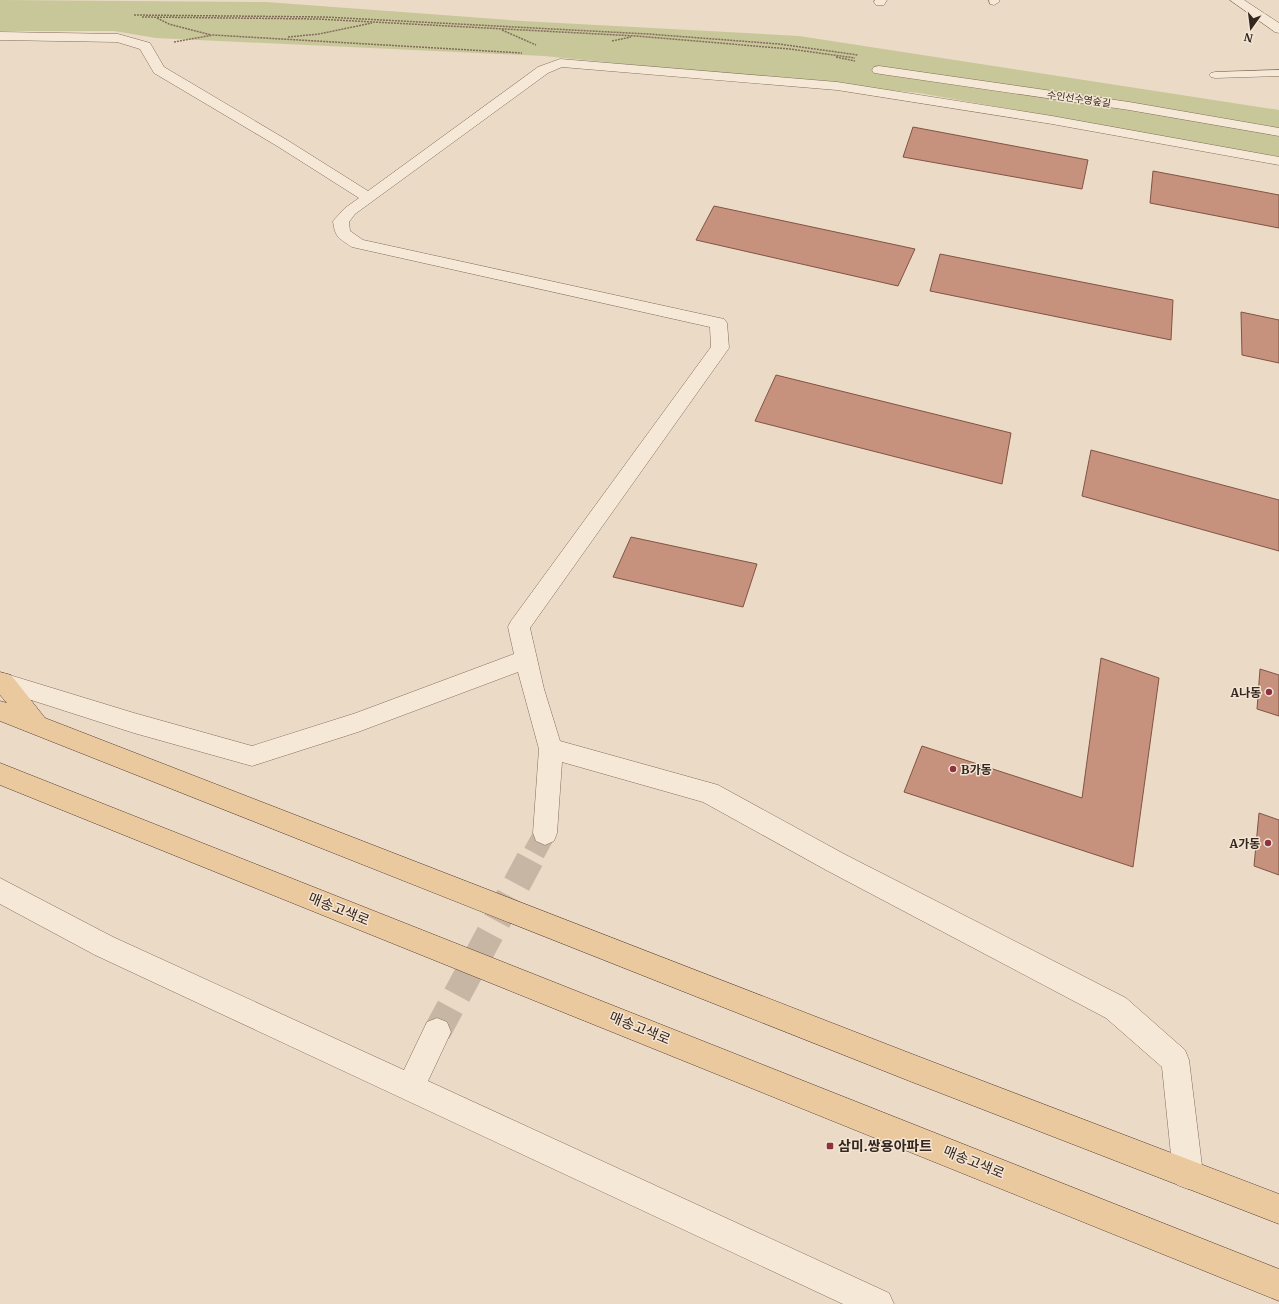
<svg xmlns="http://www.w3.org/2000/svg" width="1279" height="1304" font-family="Merriweather,'Noto Sans KR',serif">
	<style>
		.green { fill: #c8c799 }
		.building { fill: #c6917d; stroke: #815444 }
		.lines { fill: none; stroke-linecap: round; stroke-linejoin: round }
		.street-tunnel-far1 { stroke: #c7b6a4; stroke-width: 22; stroke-dasharray: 22 11; stroke-linecap: butt }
		.street-tunnel { stroke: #c7b6a4; stroke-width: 28; stroke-dasharray: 28 14; stroke-linecap: butt }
		.lane-casing { stroke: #846c5c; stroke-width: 1 }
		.street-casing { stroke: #846c5c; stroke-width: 1 }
		.primary-casing { stroke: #523b30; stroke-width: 1 }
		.path { stroke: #846c5c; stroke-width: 1.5; stroke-dasharray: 2 1; stroke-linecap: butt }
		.lane { fill: #f6e8d7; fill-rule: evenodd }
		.street { fill: #f6e8d7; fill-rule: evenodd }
		.primary { fill: #ebc99f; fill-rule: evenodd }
		.poi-dot { fill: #8f313f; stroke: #f3e5d4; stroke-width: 1.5 }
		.labels { text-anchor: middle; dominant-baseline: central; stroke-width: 3; stroke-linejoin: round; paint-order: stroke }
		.far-street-label { font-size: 10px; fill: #35271f; stroke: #f3e5d4 }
		.poi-label { font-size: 12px; font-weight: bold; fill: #35271f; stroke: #f3e5d4; text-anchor: end }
		.near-street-label { font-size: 14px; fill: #35271f; stroke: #f3e5d4 }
		.near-poi-label { font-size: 14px; font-weight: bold; fill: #35271f; stroke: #f3e5d4; text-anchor: start }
	</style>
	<rect width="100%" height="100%" fill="#ebdac5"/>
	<path class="green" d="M0,0L266,2L522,21L799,36L1279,110V157L919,93L544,56L156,38L114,31H0Z"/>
	<path class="building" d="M913,127L1088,160L1082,189L903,157Z
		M1153,171L1279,195V228L1150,203Z
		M714,206L915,249L898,286L696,240Z
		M940,254L1173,300L1171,340L930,291Z
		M1241,312L1279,320V363L1242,355Z
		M776,375L1011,433L1002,484L755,421Z
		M1091,450L1279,500V551L1082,496Z
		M631,537L757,564L743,607L613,577Z
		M1101,658L1159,678L1133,867L904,792L922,746L1082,798Z
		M1260,669L1279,675V716L1257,709Z
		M1259,813L1279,820V875L1254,866Z"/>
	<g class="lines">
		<path class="street-tunnel-far1" d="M534,853L545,833"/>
		<path class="street-tunnel" d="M437,1032L534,852"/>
		<g class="lane-casing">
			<path id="lane" d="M989,0H999V2L994,5L990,4Z
				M1279,70V76L1215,78L1211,77L1209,75L1211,73L1215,72Z"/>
		</g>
		<g class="street-casing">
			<path id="street" d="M875,0H887L884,5H876L874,2Z
				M1230,0H1244L1279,23V33L1275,32Z
				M0,32L118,34L150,43L164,67L287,140L368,191L538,67L560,59L837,82L1052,116L1279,157V165L1052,124L837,90L562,67L548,73L355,214L349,222L350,231L363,240L724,319L727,323L729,348L530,628L544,689L560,741L718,785L844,854L1126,998L1185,1050L1189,1060L1203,1174L1199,1185L1188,1189L1177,1185L1173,1174L1162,1067L1106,1018L826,870L703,802L562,762L557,833L554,841L545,845L536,841L533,833L539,749L518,672L358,732L252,766L134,733L0,690V674L3,673L134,713L252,746L356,713L514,654L508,627L511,621L711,347L710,327L352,247C339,238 335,238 333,221L345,208L359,198L277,146L154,73L140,49L117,42L0,40Z
				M879,66L1129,102L1279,128V136L1129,110L874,73L872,70L874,67Z
				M0,878L113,937L404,1070L427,1022L437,1018L447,1022L451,1032L428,1081L889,1293L894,1304H843L95,955L0,904Z"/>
		</g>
		<g class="primary-casing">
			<path id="primary" d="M0,672L11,675L45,718L912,1054L1279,1194V1224L912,1082L0,721V701L7,703L0,695Z
				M0,763L1279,1269V1301L0,785Z"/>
		</g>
		<path class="path" d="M134,15L325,17L648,34L779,44L858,55
			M142,17L317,19L636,36L790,49L855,58
			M157,18L169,24L211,35
			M502,30L536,45
			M288,37L319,34L372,23
			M612,41L631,37
			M174,42L213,35L522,53
			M836,57L855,61"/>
		<use href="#lane" class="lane"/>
		<use href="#street" class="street"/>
		<use href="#primary" class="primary"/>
	</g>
	<g class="poi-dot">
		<circle cx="1269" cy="692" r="4"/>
		<circle cx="953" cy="769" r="4"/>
		<circle cx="1268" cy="843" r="4"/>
		<rect x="826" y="1142" width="8" height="8" rx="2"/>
	</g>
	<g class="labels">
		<g class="far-street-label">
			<text transform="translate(1079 99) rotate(8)">수인선수영숲길</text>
		</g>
		<g class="poi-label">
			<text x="1261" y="692">A나동</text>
			<text x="961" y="769" text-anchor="start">B가동</text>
			<text x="1260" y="843">A가동</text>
		</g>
		<g class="near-street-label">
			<text transform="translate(339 909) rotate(22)">매송고색로</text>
			<text transform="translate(640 1028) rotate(22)">매송고색로</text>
			<text transform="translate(974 1162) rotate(22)">매송고색로</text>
		</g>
		<g class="near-poi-label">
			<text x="838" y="1146">삼미.쌍용아파트</text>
		</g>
	</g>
	<g transform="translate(1251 28) rotate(194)" stroke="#f3e5d4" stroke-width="3" paint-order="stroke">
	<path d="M0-3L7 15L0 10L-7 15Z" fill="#35271f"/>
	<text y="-6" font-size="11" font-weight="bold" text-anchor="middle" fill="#35271f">N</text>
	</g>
</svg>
